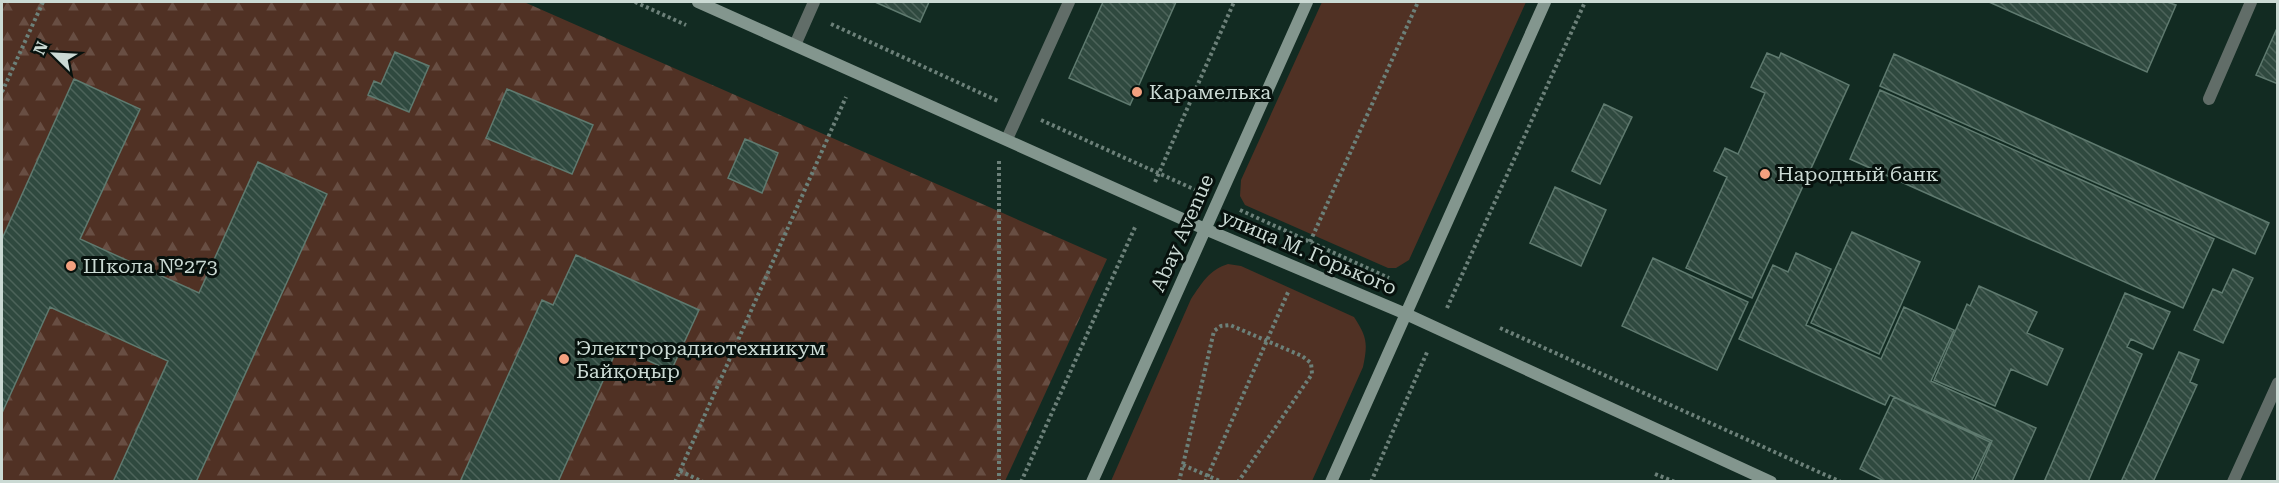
<svg xmlns="http://www.w3.org/2000/svg" width="2279" height="483" font-family="'Roboto Serif',serif">
	<style>
		.forest { fill: url(#forest-firs) }
		.green { fill: #503124 }
		.building { fill: url(#building-back-hatch); stroke: #5f7a6f; stroke-width: 1.5 }
		.lines { fill: none; stroke-linecap: round; stroke-linejoin: round }
		.path { stroke: #6c8079; stroke-width: 4; stroke-dasharray: 3 3; stroke-linecap: butt }
		.street { stroke: #616d68; stroke-width: 12 }
		.secondary { stroke: #83968e; stroke-width: 12 }
		.poi-dot { fill: #f2a07f; stroke: #07110d; stroke-width: 2 }
		.labels { text-anchor: middle; dominant-baseline: central; stroke-width: 6; stroke-linejoin: round; paint-order: stroke }
		.poi-label { font-size: 20px; fill: #cbdad4; stroke: #07110d; text-anchor: start }
		.street-label { font-size: 20px; fill: #cbdad4; stroke: #07110d }
	</style>
	<defs>
		<pattern id="forest-firs" width="22" height="20" patternUnits="userSpaceOnUse" patternTransform="scale(1.5)"><rect width="22" height="20" fill="#503124"/><path d="M5 1l3.5 6h-7zM16 11l3.5 6h-7z" fill="#684e43"/></pattern>
		<pattern id="building-back-hatch" width="6" height="6" patternUnits="userSpaceOnUse" patternTransform="scale(1.5)"><rect width="6" height="6" fill="#2f493f"/><path d="M-1 5l2 2M0 0l6 6M5-1l2 2" fill="none" stroke="#4c635a"/></pattern>
	</defs>
	<rect width="100%" height="100%" fill="#122b22"/>
	<path class="forest" d="M2,2H524L1107,259L1005,481H2Z"/>
	<path class="green" d="M1322,2H1526L1409,260L1396,268H1388L1245,205L1240,196L1241,180Z
		M1228,264L1241,266L1354,317C1367,337 1368,343 1363,367L1312,481H1111L1191,299C1202,283 1209,270 1228,264Z"/>
	<path class="building" d="M875,2H929L920,22Z
		M1103,2H1176L1130,105L1069,78Z
		M1989,2H2167L2176,5L2147,72Z
		M2278,26V84L2256,75Z
		M395,52L429,66L409,112L368,95L374,81L381,84Z
		M1767,53L1779,58L1781,53L1849,85L1752,298L1686,268L1727,177L1714,171L1725,148L1738,154L1765,93L1751,87Z
		M1894,54L2269,223L2255,254L1880,86Z
		M74,79L140,109L80,239L199,293L258,162L327,194L196,482H113L168,361L50,307L2,413V239Z
		M507,89L593,125L572,174L486,138Z
		M1880,90L2214,239L2183,308L1850,159Z
		M1604,104L1632,117L1600,184L1572,171Z
		M745,139L778,153L762,193L728,178Z
		M1555,187L1606,210L1581,266L1530,243Z
		M1852,232L1920,262L1879,354L1811,323Z
		M1796,253L1831,269L1806,325L1881,359L1904,307L1954,330L1931,381L2036,428L2012,482H1974L1992,441L1890,395L1885,405L1739,339L1773,265L1788,272Z
		M576,255L699,310L671,371L618,347L558,482H460L542,300L553,305Z
		M1653,258L1748,302L1717,370L1622,326Z
		M2233,269L2253,278L2223,343L2194,330L2213,289L2222,293Z
		M1979,286L2037,312L2027,333L2063,349L2047,385L2011,369L1995,406L1934,380L1967,304L1970,306Z
		M2125,293L2170,312L2153,349L2131,339L2127,347L2142,354L2088,482H2044Z
		M2179,352L2199,360L2190,382L2197,385L2153,482H2121Z
		M1894,397L1990,442L1971,482H1886L1860,469Z"/>
	<g class="lines">
		<path class="path" d="M635,2L686,25
			M831,24L998,101
			M2,92L43,2
			M1041,120L1198,191
			M1155,182L1234,2
			M1240,210L1389,278
			M1310,242L1418,2
			M1447,308L1585,2
			M1500,328L1841,482
			M1183,465L1222,482
			M680,471L703,482
			M1655,474L1675,482
			M675,482L846,97
			M999,482V161
			M1021,482L1136,225
			M1179,482L1214,331L1221,326L1230,325L1302,356L1311,363L1312,374L1238,482
			M1205,482L1289,290
			M1371,482L1428,350"/>
		<path class="street" d="M795,45L814,2
			M2209,99L2251,2
			M1007,139L1069,2
			M2233,482L2278,383"/>
		<path class="secondary" d="M698,2L1205,229L1406,314L1771,482
			M1092,482L1307,2
			M1331,482L1545,2"/>
	</g>
	<g class="poi-dot">
		<circle cx="1137" cy="92" r="6"/>
		<circle cx="1765" cy="174" r="6"/>
		<circle cx="71" cy="266" r="6"/>
		<circle cx="564" cy="359" r="6"/>
	</g>
	<g class="labels">
		<g class="poi-label">
			<text x="1149" y="92">Карамелька</text>
			<text x="1777" y="174">Народный банк</text>
			<text x="83" y="266">Школа №273</text>
			<text x="576" y="348">Электрорадиотехникум<tspan x="576" dy="23">Байқоңыр</tspan></text>
		</g>
		<g class="street-label">
			<text transform="translate(1182 233) rotate(-66)">Abay Avenue</text>
			<text transform="translate(1309 252) rotate(23)">улица М. Горького</text>
		</g>
	</g>
	<rect width="2279" height="483" fill="none" stroke="#cbdad4" stroke-width="6"/>
	<g transform="translate(54 54) rotate(294)" stroke="#07110d" stroke-width="4.5" paint-order="stroke">
	<path d="M0-4.5L10 22L0 15L-10 22Z" fill="#cbdad4"/>
	<text y="-9" font-size="16" font-weight="bold" text-anchor="middle" fill="#cbdad4">N</text>
	</g>
</svg>
